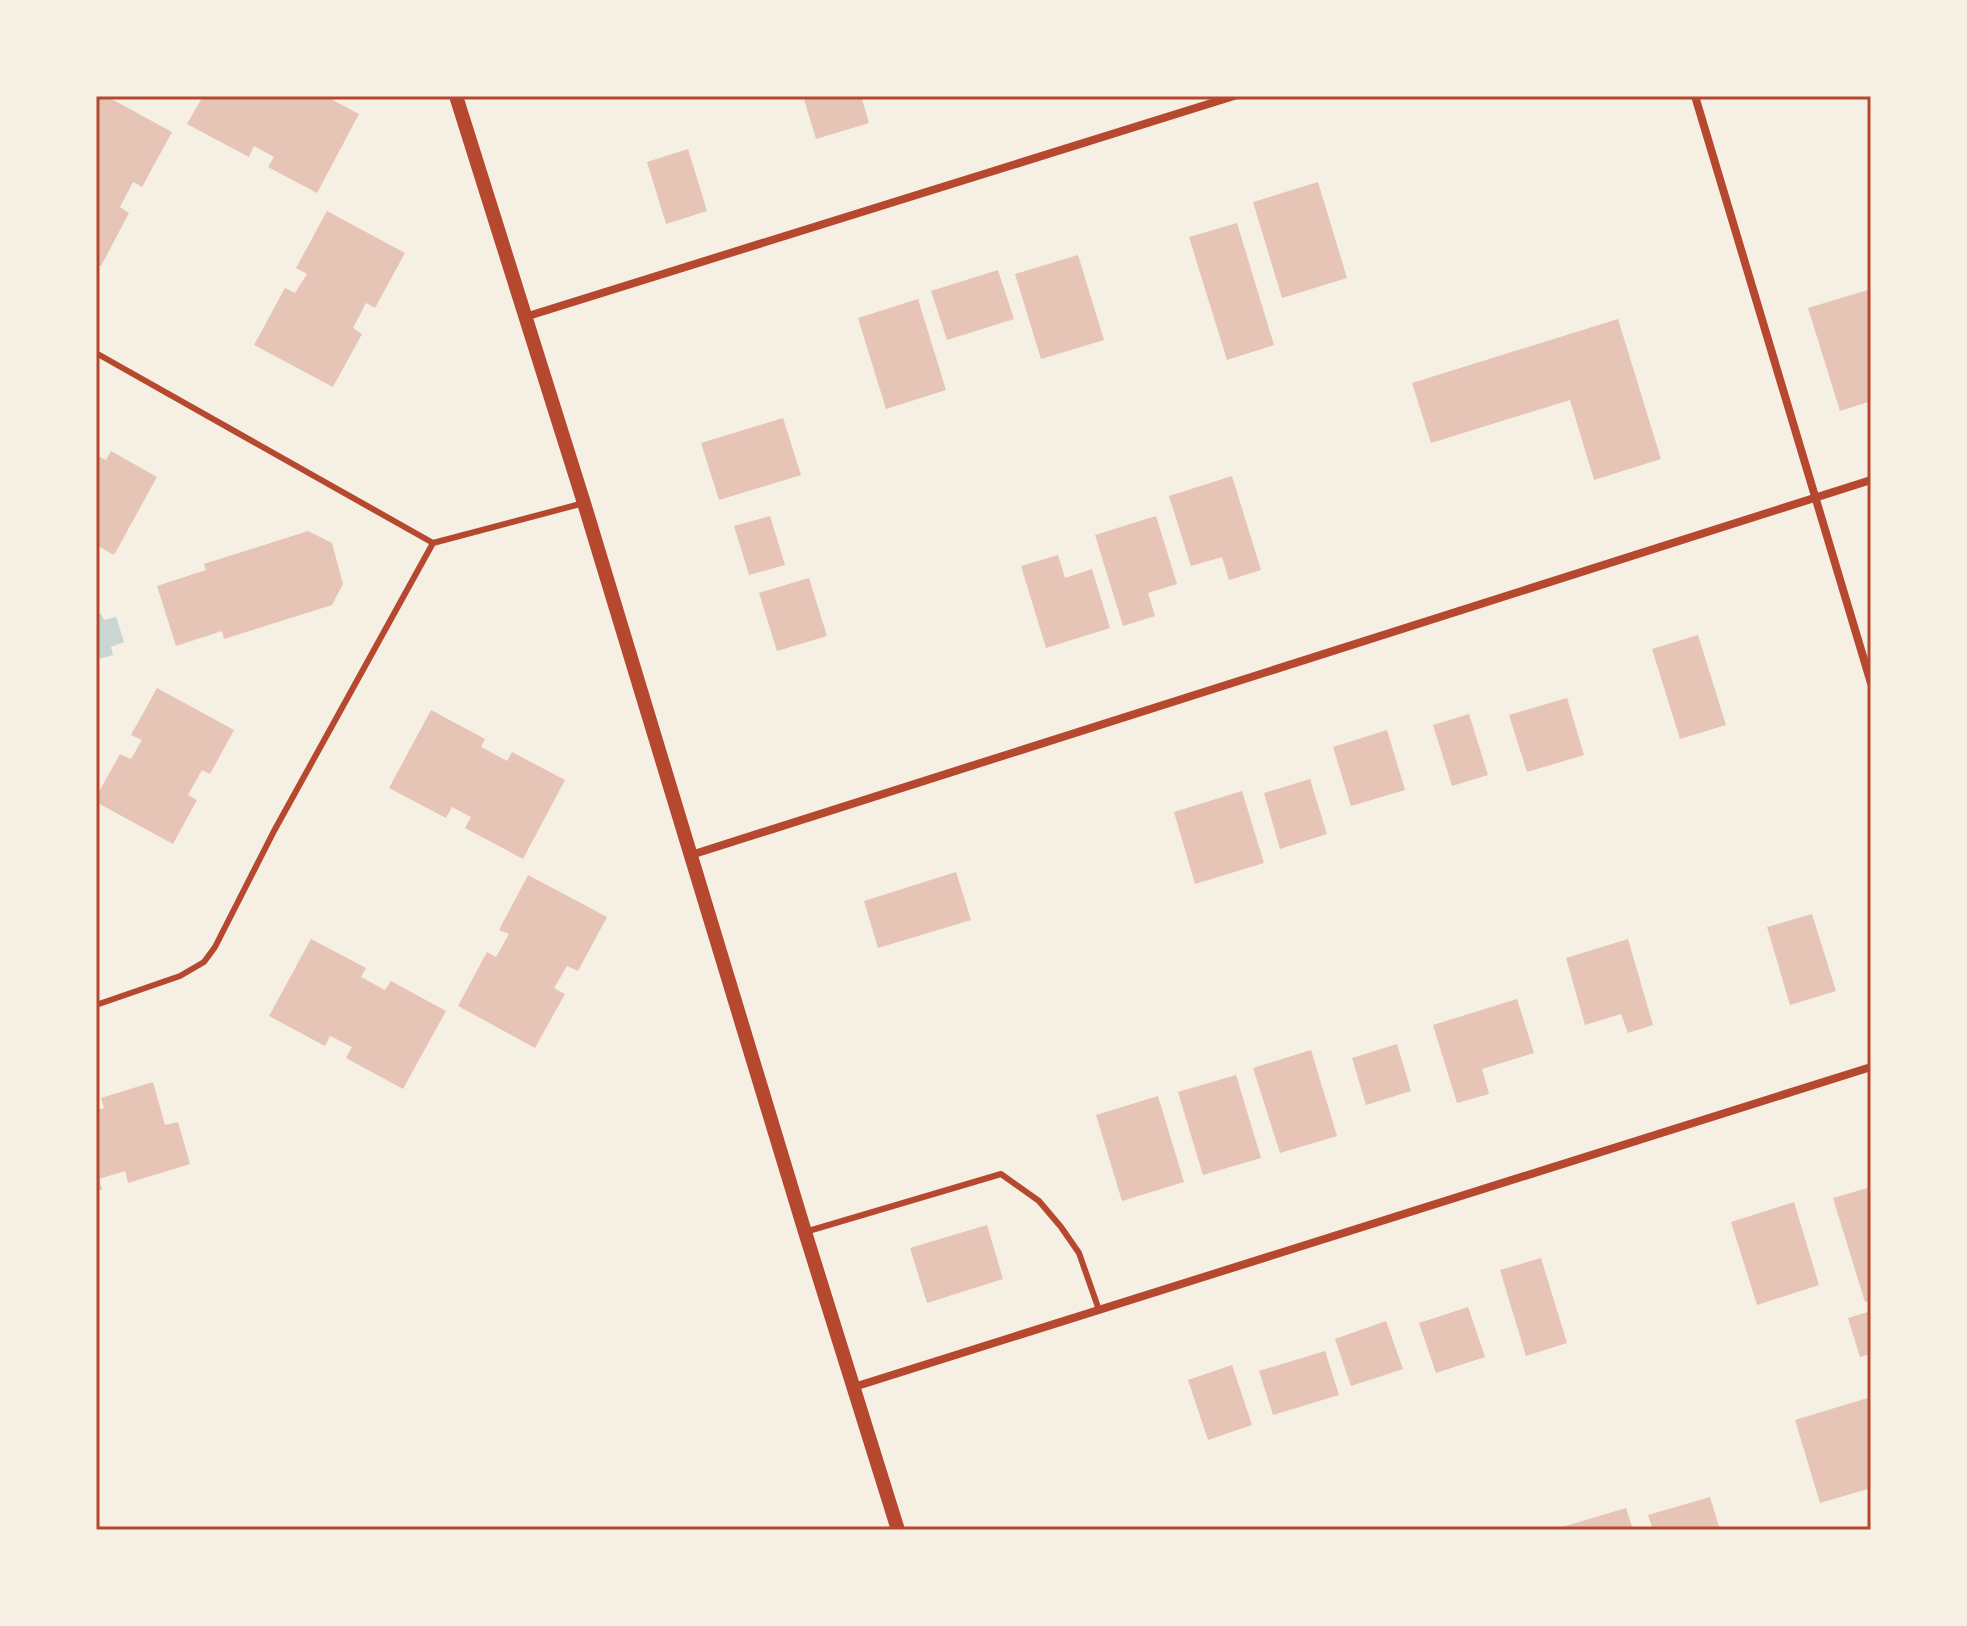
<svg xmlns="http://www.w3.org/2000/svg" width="1967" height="1626" font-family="'Archivo Narrow',sans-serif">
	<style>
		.water { fill: #c9d6d2 }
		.building { fill: #e6c5b7 }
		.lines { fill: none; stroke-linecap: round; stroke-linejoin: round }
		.service { stroke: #b5482f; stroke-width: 6 }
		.minor { stroke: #b5482f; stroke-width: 8 }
		.tertiary { stroke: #b5482f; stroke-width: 14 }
		.neatline { fill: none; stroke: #b5482f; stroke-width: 3 }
	</style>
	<rect width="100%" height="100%" fill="#f6efe4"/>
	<path class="water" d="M101,614L104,620L116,617L124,642L111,647L113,655L96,660V615Z"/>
	<path class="building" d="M96,96H106L172,132L142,187L133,182L120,207L129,213L101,266L96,264Z
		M203,96H302L309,100L311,96H325L359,114L317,193L268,167L274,157L254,146L249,157L187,124Z
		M803,96H861L869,123L816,139Z
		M688,149L707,211L666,224L647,162Z
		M1318,182L1347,278L1282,298L1253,202Z
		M327,211L405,253L375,308L366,303L353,328L362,334L333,387L254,345L285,288L295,293L307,274L296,268Z
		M1237,223L1274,345L1227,360L1189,237Z
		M1078,255L1104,340L1041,359L1015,274Z
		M998,270L1014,319L947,340L931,291Z
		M1871,289V401L1840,411L1808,308Z
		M918,299L946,390L886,409L858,318Z
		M1618,319L1661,459L1594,480L1570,400L1431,443L1412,383Z
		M783,418L801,475L719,500L701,443Z
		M111,451L157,477L114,555L96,545V455L106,460Z
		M1232,476L1261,570L1229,580L1222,557L1191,566L1169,496Z
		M770,516L785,565L749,575L734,526Z
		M1156,516L1177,584L1148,593L1155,616L1123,626L1095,535Z
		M308,531L332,543L343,584L332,605L224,639L222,631L176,646L157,586L206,570L204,564Z
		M1058,555L1065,578L1092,569L1110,628L1046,648L1021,566Z
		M809,578L827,636L777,651L759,593Z
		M1698,635L1726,725L1680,739L1652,649Z
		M157,688L234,730L210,774L202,770L188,795L197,800L173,844L96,802V797L120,754L131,759L142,740L131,735Z
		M1567,698L1584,755L1527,772L1509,715Z
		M431,710L485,739L481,747L507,761L512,752L565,780L523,859L465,828L471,817L452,807L446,818L389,788Z
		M1469,714L1488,775L1452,786L1433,725Z
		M1387,730L1405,790L1351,806L1333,747Z
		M1310,779L1327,834L1280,849L1264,793Z
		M1242,791L1264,863L1195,884L1174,812Z
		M956,872L971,920L878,948L864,901Z
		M528,875L607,917L578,971L567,966L554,988L565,994L535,1048L458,1006L487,952L496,957L509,934L499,930Z
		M1812,914L1836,991L1790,1005L1767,927Z
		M311,939L366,968L361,977L385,990L391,981L446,1011L403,1089L346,1058L352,1047L330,1036L325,1046L269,1016Z
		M1628,939L1653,1025L1628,1033L1621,1014L1585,1025L1566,958Z
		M1517,999L1534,1053L1482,1069L1489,1094L1457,1103L1433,1025Z
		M1397,1044L1411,1091L1366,1105L1352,1058Z
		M1311,1050L1337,1136L1280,1153L1253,1068Z
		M1236,1075L1261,1158L1203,1175L1178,1092Z
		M153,1082L165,1125L178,1122L190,1164L128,1183L125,1171L99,1179L102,1190L96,1191V1110L104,1108L101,1098Z
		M1158,1096L1184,1182L1122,1201L1096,1115Z
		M1871,1187V1301L1865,1302L1833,1198Z
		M1794,1202L1819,1285L1757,1305L1731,1222Z
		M987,1225L1003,1279L927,1303L910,1248Z
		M1541,1258L1567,1343L1526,1356L1500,1270Z
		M1468,1307L1485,1357L1436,1373L1419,1323Z
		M1871,1311V1354L1860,1357L1848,1318Z
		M1386,1321L1403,1369L1351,1386L1335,1339Z
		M1325,1351L1339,1395L1273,1415L1259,1371Z
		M1232,1365L1252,1425L1208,1440L1188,1380Z
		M1871,1397V1488L1820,1503L1795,1420Z
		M1710,1497L1720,1530H1653L1648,1515Z
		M1626,1508L1633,1530H1563L1562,1527Z"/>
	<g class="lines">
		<path class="service" d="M96,353L433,543
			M96,1005L180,976L204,962L215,947L274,831L433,543L584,503
			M805,1232L1001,1174L1039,1201L1061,1227L1079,1253L1099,1310"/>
		<path class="minor" d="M1695,96L1871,683
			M525,317L1234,96
			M691,855L1871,480
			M854,1387L1871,1067"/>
		<path class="tertiary" d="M456,96L584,503L805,1232L898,1530"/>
	</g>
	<rect width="1967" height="1626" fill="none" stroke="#f6efe4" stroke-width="196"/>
	<rect x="98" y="98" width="1771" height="1430" class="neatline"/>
</svg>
